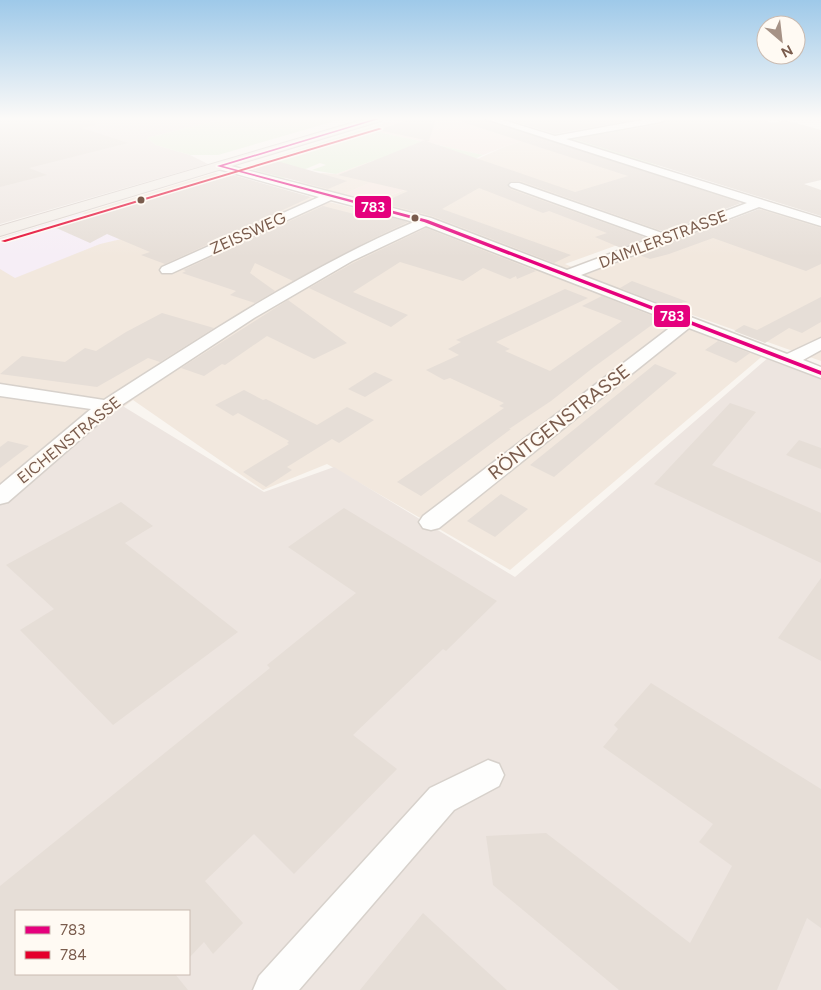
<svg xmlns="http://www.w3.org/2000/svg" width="821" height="990" font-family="Figtree,sans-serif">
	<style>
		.residential { fill: #f2e8de }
		.commercial { fill: #f6e8e1 }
		.industrial { fill: #ede5e0; fill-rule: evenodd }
		.education { fill: #f6eef6 }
		.green { fill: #e7f0db }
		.building { fill: #e6ded7 }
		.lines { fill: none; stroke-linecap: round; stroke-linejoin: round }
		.minor-casing { stroke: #d7d1cb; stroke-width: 3 }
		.major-casing { stroke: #dad1cc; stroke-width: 2 }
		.minor { fill: #fefefd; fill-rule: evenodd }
		.major { fill: #f3eee8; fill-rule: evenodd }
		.bus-1-casing { stroke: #fffaf3; stroke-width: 3 }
		.bus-2-casing { stroke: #fffaf3; stroke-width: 3 }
		.bus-1 { fill: #e5007d; fill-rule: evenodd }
		.bus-2 { fill: #e4002b; fill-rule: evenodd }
		.bus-dot { fill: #7a5c4d; stroke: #fffaf3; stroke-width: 2 }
		.labels { text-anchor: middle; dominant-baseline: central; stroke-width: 4; stroke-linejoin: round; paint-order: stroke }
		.far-street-label { font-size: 16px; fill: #7a5c4d; stroke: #fffaf3 }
		.street-label { font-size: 19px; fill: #7a5c4d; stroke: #fffaf3 }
		.line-badge { stroke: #fffaf3; stroke-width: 2 }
		.badge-label { font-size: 14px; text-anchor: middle; font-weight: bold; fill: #fff }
	</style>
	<rect width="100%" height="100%" fill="#f9f5f0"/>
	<path class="residential" d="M538,136L739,201L565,264L588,274L655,246L763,209L821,226V361L642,297L766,353L510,570L327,464L263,490L133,400L0,498V238L215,173L357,209L442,175L506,146Z
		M322,173L336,174L372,182L342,195L295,184Z"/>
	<path class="commercial" d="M398,119H482L538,136L506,146L483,155L365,129Z
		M375,160L442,175L374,202L342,195L371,182L336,174Z"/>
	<path class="industrial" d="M0,119H222L147,138L156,145L190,155L208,164L0,224Z
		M769,357L821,377V990H0V495L116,402L264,492L334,467L515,577ZM16,911H189V974H16Z"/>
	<path class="education" d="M82,213L130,237L100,244L15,278L0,269V239Z"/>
	<path class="green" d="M222,119H342L218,155H190L156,145L147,138Z
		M619,128L649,138L607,146L659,166L655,167L568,139Z
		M365,129L483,155L442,175L375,160L336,174L312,170L326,165L320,163L279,180L246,166Z"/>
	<path class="building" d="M0,119H95L96,125L82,128L128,143L29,168L47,175L0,187Z
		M411,119H436L429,141H426L575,192L628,176L462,122L463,119H484L741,203L665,232L520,181H511L508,184L510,189L647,238L621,248L595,237L607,233L549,211L543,213L479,188L442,209L571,255L554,263L432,216L382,203L408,191L338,175L425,140L378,130Z
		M506,119H638L555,134Z
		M667,119H759L773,123L785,120L821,130V180L804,184L821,190V216L574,139L661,124Z
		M277,161L347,181L328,189L251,169Z
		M233,175L311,197L165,264L141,255L150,252L107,234L90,243L52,226L217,178L221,179Z
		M323,206L358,215L365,211L408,222L372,239L293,281L255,263L250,273L275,291L255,303L230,295L236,291L182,273L186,271L183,270Z
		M759,209L821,228V264L806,271L713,238L669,254L650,259L639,255Z
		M426,228L536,271L517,279L516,276L510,279L483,268L463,281L400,262L353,292L408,315L391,327L309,288L353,263Z
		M632,281L688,302H683L674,309L620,288Z
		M565,289L588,298L496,342L510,349L505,351L550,371L622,321L582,306L602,296L660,319L594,367L551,401L509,429H511L421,496L397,482L504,408L499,406L504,403L450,378L444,380L426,370L459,355L448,349L461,342L456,340Z
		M821,297V322L802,333L789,328L765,343L734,331L744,325L757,330Z
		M288,300L347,343L314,359L267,336L225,365L222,364L204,376L181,368Z
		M162,313L214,328L160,362L148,358L97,387L0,374L22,356L65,362L85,348L96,351L126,332Z
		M718,341L750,353L736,363L705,350Z
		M655,364L677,373L554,477L530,465Z
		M375,372L393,380L365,397L348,389Z
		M244,390L263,400L266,399L317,425L347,407L374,420L339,443L332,439L287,467L292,470L266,487L243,472L289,444L287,443L289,441L238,413L233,416L215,405Z
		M730,403L756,412L712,465L821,513V563L654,484Z
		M799,440L821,448V469L786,455Z
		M8,441L29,446L0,468V447Z
		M501,494L528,509L495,537L467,521Z
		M121,502L153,526L125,543L238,632L113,725L20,630L54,609L6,565Z
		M344,508L497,601L446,651L443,649L353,735L397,769L294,874L254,834L205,881L243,923L213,954L204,942L189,958V911H16V974H175L188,990H0V886L270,668L267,665L356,593L288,547Z
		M821,578V661L778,638Z
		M651,683L821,789V928L807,918L777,990H619L493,885L486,836L546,833L690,943L732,866L699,842L713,824L603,747L618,729L614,725Z
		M423,913L507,990H360Z"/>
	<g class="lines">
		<g class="minor-casing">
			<path id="minor" d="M486,119H500L555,136L647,119H665L661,122L566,139L821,218V226L759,207L581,275L787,354L821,338V350L803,360L821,367V378L689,328L439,528L431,530L423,528L419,522L423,516L676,323L426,226L352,261L254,318L114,410L8,502L0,504V485L91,409L0,396V384L104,400C204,336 304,269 414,222L331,200L172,273H162L160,270L162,267L319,197L215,168L214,166L215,164H223L431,218L567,270L652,238L511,187L509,185L511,183H519L665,234L747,203Z
				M488,760L499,764L504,775L499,786L454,810L299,990H253L259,976L430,788Z"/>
		</g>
		<g class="major-casing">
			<path id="major" d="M365,119H383L381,121L0,236V226Z"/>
		</g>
		<use href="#minor" class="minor"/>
		<use href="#major" class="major"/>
		<g class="bus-1-casing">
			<path id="bus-1" d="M374,119H379L223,166L428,220L821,371V375L424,222L217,166Z"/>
		</g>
		<g class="bus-2-casing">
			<path id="bus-2" d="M379,128L382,129L5,242L1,241Z"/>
		</g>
		<use href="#bus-1" class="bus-1"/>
		<use href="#bus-2" class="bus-2"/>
	</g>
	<linearGradient id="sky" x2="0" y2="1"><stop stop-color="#9ec9e9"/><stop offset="0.46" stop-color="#fcfaf8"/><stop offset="1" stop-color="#fcfaf8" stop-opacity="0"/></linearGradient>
	<rect width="821" height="257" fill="url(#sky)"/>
	<g class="bus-dot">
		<circle cx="141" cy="200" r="4.5"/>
		<circle cx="415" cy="218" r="4.5"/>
	</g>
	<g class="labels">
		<g class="far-street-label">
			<text transform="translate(248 233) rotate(-24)">ZEISSWEG</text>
			<text transform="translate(663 239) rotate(-21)">DAIMLERSTRASSE</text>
			<text transform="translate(69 440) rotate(-39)">EICHENSTRASSE</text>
		</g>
		<g class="street-label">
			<text transform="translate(559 422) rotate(-38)">RÖNTGENSTRASSE</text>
		</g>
	</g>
	<g class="line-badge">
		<rect x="354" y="195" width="38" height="24" rx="5" fill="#e5007d"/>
		<rect x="653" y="304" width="38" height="24" rx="5" fill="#e5007d"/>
	</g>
	<g class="badge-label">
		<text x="373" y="212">783</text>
		<text x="672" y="321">783</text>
	</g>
	<rect x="15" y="910" width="175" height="65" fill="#fffaf3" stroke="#cabbb1"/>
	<rect x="25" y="926" width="25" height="8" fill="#e5007d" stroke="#cabbb1"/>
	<text x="60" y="935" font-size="15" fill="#7a5c4d">783</text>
	<rect x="25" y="951" width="25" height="8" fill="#e4002b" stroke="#cabbb1"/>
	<text x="60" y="960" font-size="15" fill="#7a5c4d">784</text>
	<g transform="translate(781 40) rotate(152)"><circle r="24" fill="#fffaf3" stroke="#cabbb1"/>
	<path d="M0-4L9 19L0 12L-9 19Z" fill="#a69286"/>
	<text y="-8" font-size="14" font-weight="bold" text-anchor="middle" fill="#7a5c4d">N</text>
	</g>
</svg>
